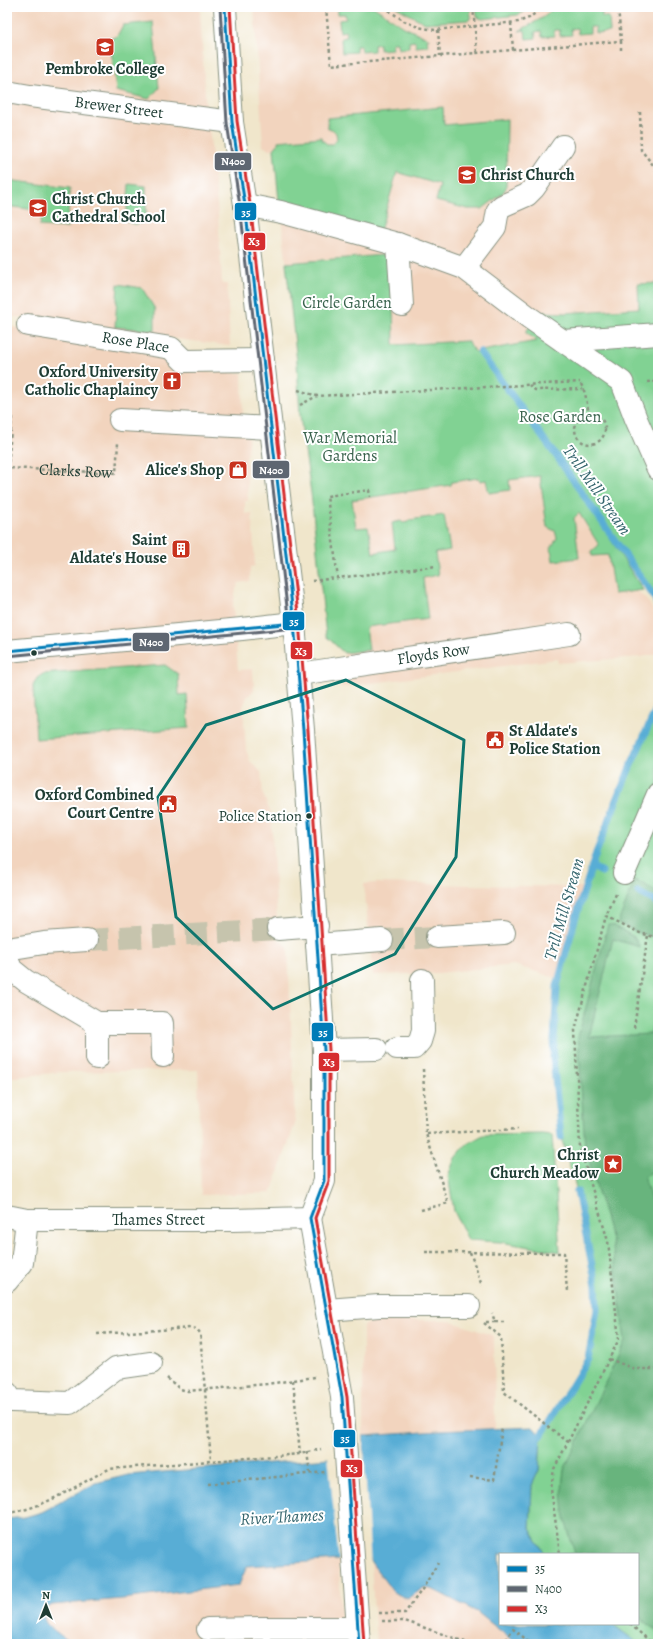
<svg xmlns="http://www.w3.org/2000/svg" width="665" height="1651" font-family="Alegreya,serif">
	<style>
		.built { fill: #f2d4be }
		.green { fill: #81d293; stroke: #508864 }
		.forest { fill: #68b47d; stroke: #447858 }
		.water { fill: #59add5; stroke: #3c7584 }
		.pier { fill: #f0e6cb }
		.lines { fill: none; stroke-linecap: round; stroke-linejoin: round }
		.stream { stroke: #59add5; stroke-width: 7 }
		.minor-tunnel { stroke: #c6c4ad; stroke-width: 22; stroke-dasharray: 22 11; stroke-linecap: butt }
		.minor-casing { stroke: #889280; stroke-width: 24 }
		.major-casing { stroke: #889280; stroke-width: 24 }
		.path { stroke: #889280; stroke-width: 2.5; stroke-dasharray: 3 3; stroke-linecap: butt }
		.minor { stroke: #fff; stroke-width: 22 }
		.major { stroke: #fff; stroke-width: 22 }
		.bus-1-casing { stroke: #fff; stroke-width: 6 }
		.bus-2-casing { stroke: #fff; stroke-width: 6 }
		.bus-3-casing { stroke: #fff; stroke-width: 6 }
		.bus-1 { stroke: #007cb8; stroke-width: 3 }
		.bus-2 { stroke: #5e6671; stroke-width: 3 }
		.bus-3 { stroke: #d62e2f; stroke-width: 3 }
		.marked { fill: none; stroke: #0f766e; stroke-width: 3; stroke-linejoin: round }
		.bus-dot { fill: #1f3d34; stroke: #fff; stroke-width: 1.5 }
		.labels { text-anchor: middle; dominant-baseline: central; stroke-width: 4; stroke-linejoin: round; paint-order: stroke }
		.bus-label { font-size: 15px; fill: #1f3d34; stroke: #fff; text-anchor: end }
		.poi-label { font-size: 16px; font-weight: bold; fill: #1f3d34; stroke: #fff; text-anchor: end }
		.street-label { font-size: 16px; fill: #1f3d34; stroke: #fff }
		.park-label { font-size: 16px; fill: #38624c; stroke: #fff }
		.water-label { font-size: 17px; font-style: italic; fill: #33646c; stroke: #fff }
		.line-badge { stroke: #fff; stroke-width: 1.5 }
		.badge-label { font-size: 11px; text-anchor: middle; font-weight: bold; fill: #fff }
	</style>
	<rect width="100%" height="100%" fill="#fff"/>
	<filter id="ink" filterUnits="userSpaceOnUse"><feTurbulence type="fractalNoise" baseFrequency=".025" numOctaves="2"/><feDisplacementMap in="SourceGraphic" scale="8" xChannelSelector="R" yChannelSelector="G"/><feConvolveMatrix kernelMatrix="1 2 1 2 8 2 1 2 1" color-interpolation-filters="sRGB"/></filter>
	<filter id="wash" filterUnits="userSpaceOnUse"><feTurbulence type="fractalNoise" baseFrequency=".012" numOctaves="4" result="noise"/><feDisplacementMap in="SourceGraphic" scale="16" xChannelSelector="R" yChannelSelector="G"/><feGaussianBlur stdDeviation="0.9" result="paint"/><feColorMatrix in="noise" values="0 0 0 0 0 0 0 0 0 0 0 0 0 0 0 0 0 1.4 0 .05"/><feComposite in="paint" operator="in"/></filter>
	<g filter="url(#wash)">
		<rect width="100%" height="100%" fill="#f0e6cb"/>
		<path class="built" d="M7,7H200L206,112L7,84Z
			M254,7H658V283L638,285L640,308L565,313L543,312L537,341L475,353L297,362L274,149H268L263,146Z
			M7,98L209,128L218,213L222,284H227L230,346L7,316Z
			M7,326L166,354L183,371L242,373L243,422L249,433L247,456H246L248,501H245V514L252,513L255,566L250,567V581L239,583L236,589L233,605L238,670L253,669L254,690L247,697L243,707L246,750L250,761L261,772L263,794L271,814L278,939L288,947L295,1124L271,1193L201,1195L198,1070L62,1072L7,1078Z
			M557,457L643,590L638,591L649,603L658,619V654L640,657L558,663L557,659L341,687L344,653L326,636L311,493Z
			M377,883L517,886L585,887L559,979L514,965L439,973L373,975L364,884Z
			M381,1320H447L494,1336L495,1428L440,1431L363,1436V1325Z
			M339,1560L342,1644H74L68,1641L47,1624L43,1616V1611L52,1605L122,1599L238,1585L247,1566Z
			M371,1562L393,1592L408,1599L423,1588L432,1589L477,1612L517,1644H376Z"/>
		<path class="green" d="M338,7H374L404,27L430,39H427L428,46L416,47L415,41L409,42V48L399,49L398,43H392L393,49L380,50V44L374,45V51L362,52L361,46H356V52L342,53L341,38L347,37L346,31L340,32L339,20L346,19L345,14H338Z
			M396,7H470L471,17L469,20L425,23Z
			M476,7H533L518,15L482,19L477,17Z
			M555,7H608V11L602,12V17H609L610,32L596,33V27H590V33L578,34L577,28L571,29L572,35L560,36V30H554V36L542,37L541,31L535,32L536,38L526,39L525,30L519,31L544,17Z
			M153,22L159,88L149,99L116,91L110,39L117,36L123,25Z
			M443,107L444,125L507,119L506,188L502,194L482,209H468L436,201L440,185L397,172L380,231L279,201L274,149L278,144V141L322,137V140L327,144H333L337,139L336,133L332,129H328L327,118Z
			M7,180L70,188L67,228L40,226L42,211L7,206Z
			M129,184L146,186V220C139,226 134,225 126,221Z
			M383,255L392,265L394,345L467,341L475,352L537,341L525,332L543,312L565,313L639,308L638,284L658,283V608L655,598L567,471L643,590L614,594L608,555L592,556L591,552L599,545L579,513L574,518L579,558L553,561L551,548L557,538L555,531L547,527L540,476L509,480L510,490L489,493L486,480L480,481L478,478L452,482L451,485L352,500L356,528L368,527L373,553L395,549L392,523L401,521L403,523L408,522L409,520L444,515L450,550L435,553L438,575L423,578L428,619L366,627L369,650L344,653L326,636L311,493L300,416L297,362L286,263Z
			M118,284L142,288L155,309V331L115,327Z
			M165,665L178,674L179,695L187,694L189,728L36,739L33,686L37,678L43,674Z
			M658,700V1644H639L612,1624H638V1554H545L530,1529L532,1485L539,1470L541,1436L588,1359L597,1310L596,1285L583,1222L577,1191L561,1137L553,1059L557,986L574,923L596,853L628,772L657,707Z
			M542,1134L552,1135L560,1252L500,1242L468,1240L454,1211L448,1176L455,1158L467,1144L483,1135Z"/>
		<path class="forest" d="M635,880L658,892V938L640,933L618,923Z
			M608,925L615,926L634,937L640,947L613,939L589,1037L651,1034L658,978V1170L644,1177L658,1221V1631L651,1627L638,1615V1554H575C566,1524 559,1502 564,1470L625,1341L612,1241L585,1147L578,1037Z"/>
		<path class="water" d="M533,1427L541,1436L539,1470L532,1485L530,1529L545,1554H500V1624H612L639,1644H517L477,1612L432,1589L423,1588L408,1599L393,1592L371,1562L370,1558L247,1566L239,1585L122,1599L52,1605L43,1611C43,1615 44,1619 46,1623C49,1627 69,1642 74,1644H7V1519L25,1517L42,1512L96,1483L128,1475L364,1455L363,1436L440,1431Z"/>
		<path class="pier" d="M363,1434L371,1566L369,1560L339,1562L328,1456L362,1453L361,1436Z"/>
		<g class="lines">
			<path class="stream" d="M480,352L557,457L655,598L658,608
				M592,867L602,872
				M638,892L658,903
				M561,1137L553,1059L557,986L574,923L596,853L628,772L657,707L658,700
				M534,1441L541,1436L588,1359L597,1310L596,1285L577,1191"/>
		</g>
	</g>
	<g filter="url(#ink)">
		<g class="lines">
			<path class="minor-tunnel" d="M87,940L278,929
				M382,940L437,937"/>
			<g class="minor-casing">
				<g id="minor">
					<path d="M225,7L232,122L245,205L263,360L294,623L303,730L324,1050V1181L310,1218"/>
					<path id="s2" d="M7,92L30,96L232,122"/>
					<path d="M245,205L281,212L398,244L464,268L530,318L622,382L636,419L658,469"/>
					<path d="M398,244L402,305"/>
					<path d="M464,268L495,227L498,210L502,206L527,195L534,188L563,146"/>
					<path id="s3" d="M28,325L171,348L184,361L263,360"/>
					<path d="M563,341L658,334"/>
					<path d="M120,420L270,428"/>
					<path d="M7,651L242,629L294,623"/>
					<path id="s4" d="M299,674L569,634"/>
					<path d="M624,873L658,794"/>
					<path d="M278,929L317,926"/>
					<path d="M437,937L504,933"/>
					<path d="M317,945L382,940"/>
					<path d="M7,949L44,943L87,940"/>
					<path d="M7,958L11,969L26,981L97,1023H162L163,1056"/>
					<path d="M97,1023V1058"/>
					<path d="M397,1048H414L420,1041L423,1031L422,980"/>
					<path d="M324,1050L376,1049"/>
					<path d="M7,1281L22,1263L27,1220"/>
					<path d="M327,1310L379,1306H469"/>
					<path d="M7,1393L12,1401L70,1403L116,1368L151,1363"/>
					<path d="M208,1629L259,1628H358"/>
				</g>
			</g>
			<g class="major-casing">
				<g id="major">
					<path id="s5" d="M7,1216L27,1220H232L310,1218L342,1397L359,1644"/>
				</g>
			</g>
			<g class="path">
				<path d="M326,7L331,65L621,41L618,7"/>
				<path d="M384,7L404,21L418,27L435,30L518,22L529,18L543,7"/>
				<path d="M473,7L477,53"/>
				<path d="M511,23L513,50"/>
				<path d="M438,30L440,56"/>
				<path d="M621,41V53"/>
				<path d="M640,112L641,150L658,171"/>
				<path d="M647,382L658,381"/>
				<path d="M581,384L585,393L589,414"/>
				<path d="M529,385L535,390L582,389"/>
				<path d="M298,390L317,396L580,382"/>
				<path d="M300,405L317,396"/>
				<circle cx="590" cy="429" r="15"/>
				<path id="s1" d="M7,416H12L8,468L116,473L118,443"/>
				<path d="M338,579L327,496L369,490L370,497"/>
				<path d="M312,581L437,566"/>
				<path d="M616,894L606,916L640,933L658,938"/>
				<path d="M634,1028L648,935"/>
				<path d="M423,1069L426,1134L518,1129"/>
				<path d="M421,1210L448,1203L426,1134"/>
				<path d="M425,1252L564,1253L567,1291"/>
				<path d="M470,1252L482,1286"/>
				<path d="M486,1322H495L492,1313"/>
				<path d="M495,1322H506"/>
				<path d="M484,1323L501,1337L504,1392L568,1442L554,1469L551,1489L560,1554"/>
				<path d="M97,1334L191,1328L197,1329L200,1333L211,1460"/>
				<path d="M609,1359L635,1369H658"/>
				<path d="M167,1378L180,1389L188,1391L267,1384L315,1377"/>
				<path d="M293,1380L300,1454"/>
				<path d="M568,1442L619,1339L608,1241L580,1148L575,1030L606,916"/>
				<path d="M307,1452L310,1473"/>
				<path d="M470,1477L494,1480L502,1428"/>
				<path d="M208,1484L325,1472"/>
				<path d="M7,1513C44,1509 76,1485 109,1469L300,1454L321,1449"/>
				<path d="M379,1613H405L423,1588L438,1563"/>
				<path d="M382,1621H405L471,1644"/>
				<path d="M630,1624L653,1644"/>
				<path d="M502,1644L513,1629L532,1644"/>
			</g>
			<use href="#minor" class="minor"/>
			<use href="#major" class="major"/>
			<g class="bus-1-casing">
				<path id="bus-1" d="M225,7L232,122L245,205L294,623L303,730L324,1050V1181L310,1218L342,1397L359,1644
					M7,651L294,623"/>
			</g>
			<g class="bus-2-casing">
				<path id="bus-2" d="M220,7L227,123L240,206L289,624
					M7,656L295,628"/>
			</g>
			<g class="bus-3-casing">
				<path id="bus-3" d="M230,7L237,121L250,204L299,622L308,730L329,1050V1181L315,1218L347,1397L364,1644"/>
			</g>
			<use href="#bus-1" class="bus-1"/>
			<use href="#bus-2" class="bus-2"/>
			<use href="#bus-3" class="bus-3"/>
		</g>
	</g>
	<path class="marked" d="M346,680L464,740L456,857L395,954L273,1009L176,917L158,797L206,725Z"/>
	<defs>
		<g id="university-square" transform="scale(1)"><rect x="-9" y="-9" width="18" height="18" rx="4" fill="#c8321e" stroke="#fff"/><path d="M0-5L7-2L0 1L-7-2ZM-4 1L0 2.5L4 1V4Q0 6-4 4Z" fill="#fff"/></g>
		<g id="school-square" transform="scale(1)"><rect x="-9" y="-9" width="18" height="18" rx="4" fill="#c8321e" stroke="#fff"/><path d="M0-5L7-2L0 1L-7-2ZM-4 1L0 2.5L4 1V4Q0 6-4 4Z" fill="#fff"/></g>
		<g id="church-square" transform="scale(1)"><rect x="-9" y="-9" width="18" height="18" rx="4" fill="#c8321e" stroke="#fff"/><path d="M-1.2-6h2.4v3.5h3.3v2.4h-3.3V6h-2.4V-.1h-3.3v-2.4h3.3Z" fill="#fff"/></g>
		<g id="shop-square" transform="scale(1)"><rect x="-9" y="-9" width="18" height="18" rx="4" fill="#c8321e" stroke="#fff"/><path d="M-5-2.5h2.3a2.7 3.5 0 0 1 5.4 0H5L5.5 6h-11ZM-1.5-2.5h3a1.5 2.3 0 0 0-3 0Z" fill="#fff"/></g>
		<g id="building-square" transform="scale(1)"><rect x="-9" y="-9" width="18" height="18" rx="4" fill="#c8321e" stroke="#fff"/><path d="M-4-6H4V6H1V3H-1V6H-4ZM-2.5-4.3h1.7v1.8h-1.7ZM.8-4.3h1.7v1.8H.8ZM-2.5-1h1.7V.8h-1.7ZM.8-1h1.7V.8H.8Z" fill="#fff"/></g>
		<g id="civic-square" transform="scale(1)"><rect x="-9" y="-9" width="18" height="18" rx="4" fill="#c8321e" stroke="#fff"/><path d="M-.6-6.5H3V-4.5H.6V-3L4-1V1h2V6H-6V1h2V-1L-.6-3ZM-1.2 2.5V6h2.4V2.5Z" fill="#fff"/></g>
		<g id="sight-square" transform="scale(1)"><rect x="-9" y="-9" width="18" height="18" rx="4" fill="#c8321e" stroke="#fff"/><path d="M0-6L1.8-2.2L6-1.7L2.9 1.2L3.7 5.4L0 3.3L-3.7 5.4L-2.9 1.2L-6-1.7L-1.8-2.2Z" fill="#fff"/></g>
	</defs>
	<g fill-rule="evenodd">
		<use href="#university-square" x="105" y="47"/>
		<use href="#university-square" x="467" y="175"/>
		<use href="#school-square" x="38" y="208"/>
		<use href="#church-square" x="172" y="381"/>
		<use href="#shop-square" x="238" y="470"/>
		<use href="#building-square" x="181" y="549"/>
		<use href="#civic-square" x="495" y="740"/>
		<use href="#civic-square" x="168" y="804"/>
		<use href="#sight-square" x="613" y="1164"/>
	</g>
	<g class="bus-dot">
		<circle cx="34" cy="653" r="3.5"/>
		<circle cx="309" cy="816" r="3.5"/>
	</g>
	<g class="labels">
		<g class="bus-label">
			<text x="302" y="816">Police Station</text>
		</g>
		<g class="poi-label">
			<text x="105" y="69" text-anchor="middle">Pembroke College</text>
			<text x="481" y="175" text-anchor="start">Christ Church</text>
			<text x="52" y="199" text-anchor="start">Christ Church<tspan x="52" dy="18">Cathedral School</tspan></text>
			<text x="158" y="372">Oxford University<tspan x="158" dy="18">Catholic Chaplaincy</tspan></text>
			<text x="224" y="470">Alice's Shop</text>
			<text x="167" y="540">Saint<tspan x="167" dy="18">Aldate's House</tspan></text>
			<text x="509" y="731" text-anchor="start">St Aldate's<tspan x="509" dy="18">Police Station</tspan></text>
			<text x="154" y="795">Oxford Combined<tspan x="154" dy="18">Court Centre</tspan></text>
			<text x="599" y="1155">Christ<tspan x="599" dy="18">Church Meadow</tspan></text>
		</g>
		<g class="street-label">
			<text stroke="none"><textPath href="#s2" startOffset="113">Brewer Street</textPath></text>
			<text stroke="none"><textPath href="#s3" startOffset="109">Rose Place</textPath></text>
			<text stroke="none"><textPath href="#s1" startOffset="125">Clarks Row</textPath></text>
			<text stroke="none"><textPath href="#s4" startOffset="136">Floyds Row</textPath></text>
			<text stroke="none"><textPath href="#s5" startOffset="152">Thames Street</textPath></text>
		</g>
		<g class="park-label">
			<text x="347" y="303">Circle Garden</text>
			<text x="560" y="417">Rose Garden</text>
			<text x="350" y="438">War Memorial<tspan x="350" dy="18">Gardens</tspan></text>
		</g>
		<g class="water-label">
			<text transform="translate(597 490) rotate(55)">Trill Mill Stream</text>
			<text transform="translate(564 909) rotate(-74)">Trill Mill Stream</text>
			<text transform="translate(282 1517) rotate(-3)">River Thames</text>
		</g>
	</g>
	<g class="line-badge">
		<rect x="214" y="152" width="38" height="19" rx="4" fill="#5e6671"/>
		<rect x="234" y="202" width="23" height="19" rx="4" fill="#007cb8"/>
		<rect x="243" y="232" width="23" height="19" rx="4" fill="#d62e2f"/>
		<rect x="252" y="460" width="38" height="19" rx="4" fill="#5e6671"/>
		<rect x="282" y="611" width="23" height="20" rx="4" fill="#007cb8"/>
		<rect x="132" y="632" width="38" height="20" rx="4" fill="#5e6671"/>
		<rect x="290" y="641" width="23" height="19" rx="4" fill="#d62e2f"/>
		<rect x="311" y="1022" width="23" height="20" rx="4" fill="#007cb8"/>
		<rect x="318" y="1052" width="22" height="20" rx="4" fill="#d62e2f"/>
		<rect x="333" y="1429" width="23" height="19" rx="4" fill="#007cb8"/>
		<rect x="340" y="1459" width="23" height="19" rx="4" fill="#d62e2f"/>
	</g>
	<g class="badge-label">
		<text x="233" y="165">N400</text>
		<text x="246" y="216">35</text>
		<text x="254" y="245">X3</text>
		<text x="271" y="474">N400</text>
		<text x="294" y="625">35</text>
		<text x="151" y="646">N400</text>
		<text x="301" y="655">X3</text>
		<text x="323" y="1036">35</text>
		<text x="329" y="1066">X3</text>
		<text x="345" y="1442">35</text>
		<text x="352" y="1472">X3</text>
	</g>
	<rect width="665" height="1651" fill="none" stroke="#fff" stroke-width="24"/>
	<rect x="499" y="1553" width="140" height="72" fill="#ffffff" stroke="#a5b1ae"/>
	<rect x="507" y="1566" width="20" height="6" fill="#007cb8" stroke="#a5b1ae"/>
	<text x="535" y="1573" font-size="12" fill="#1f3d34">35</text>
	<rect x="507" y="1586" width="20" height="6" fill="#5e6671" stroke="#a5b1ae"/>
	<text x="535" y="1593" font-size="12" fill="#1f3d34">N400</text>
	<rect x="507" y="1606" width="20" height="6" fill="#d62e2f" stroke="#a5b1ae"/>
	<text x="535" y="1613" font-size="12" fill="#1f3d34">X3</text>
	<g transform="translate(46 1605)" stroke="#ffffff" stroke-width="3" paint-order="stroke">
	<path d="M0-3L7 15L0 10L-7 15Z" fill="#1f3d34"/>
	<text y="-6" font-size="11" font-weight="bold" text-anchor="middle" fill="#1f3d34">N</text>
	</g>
</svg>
